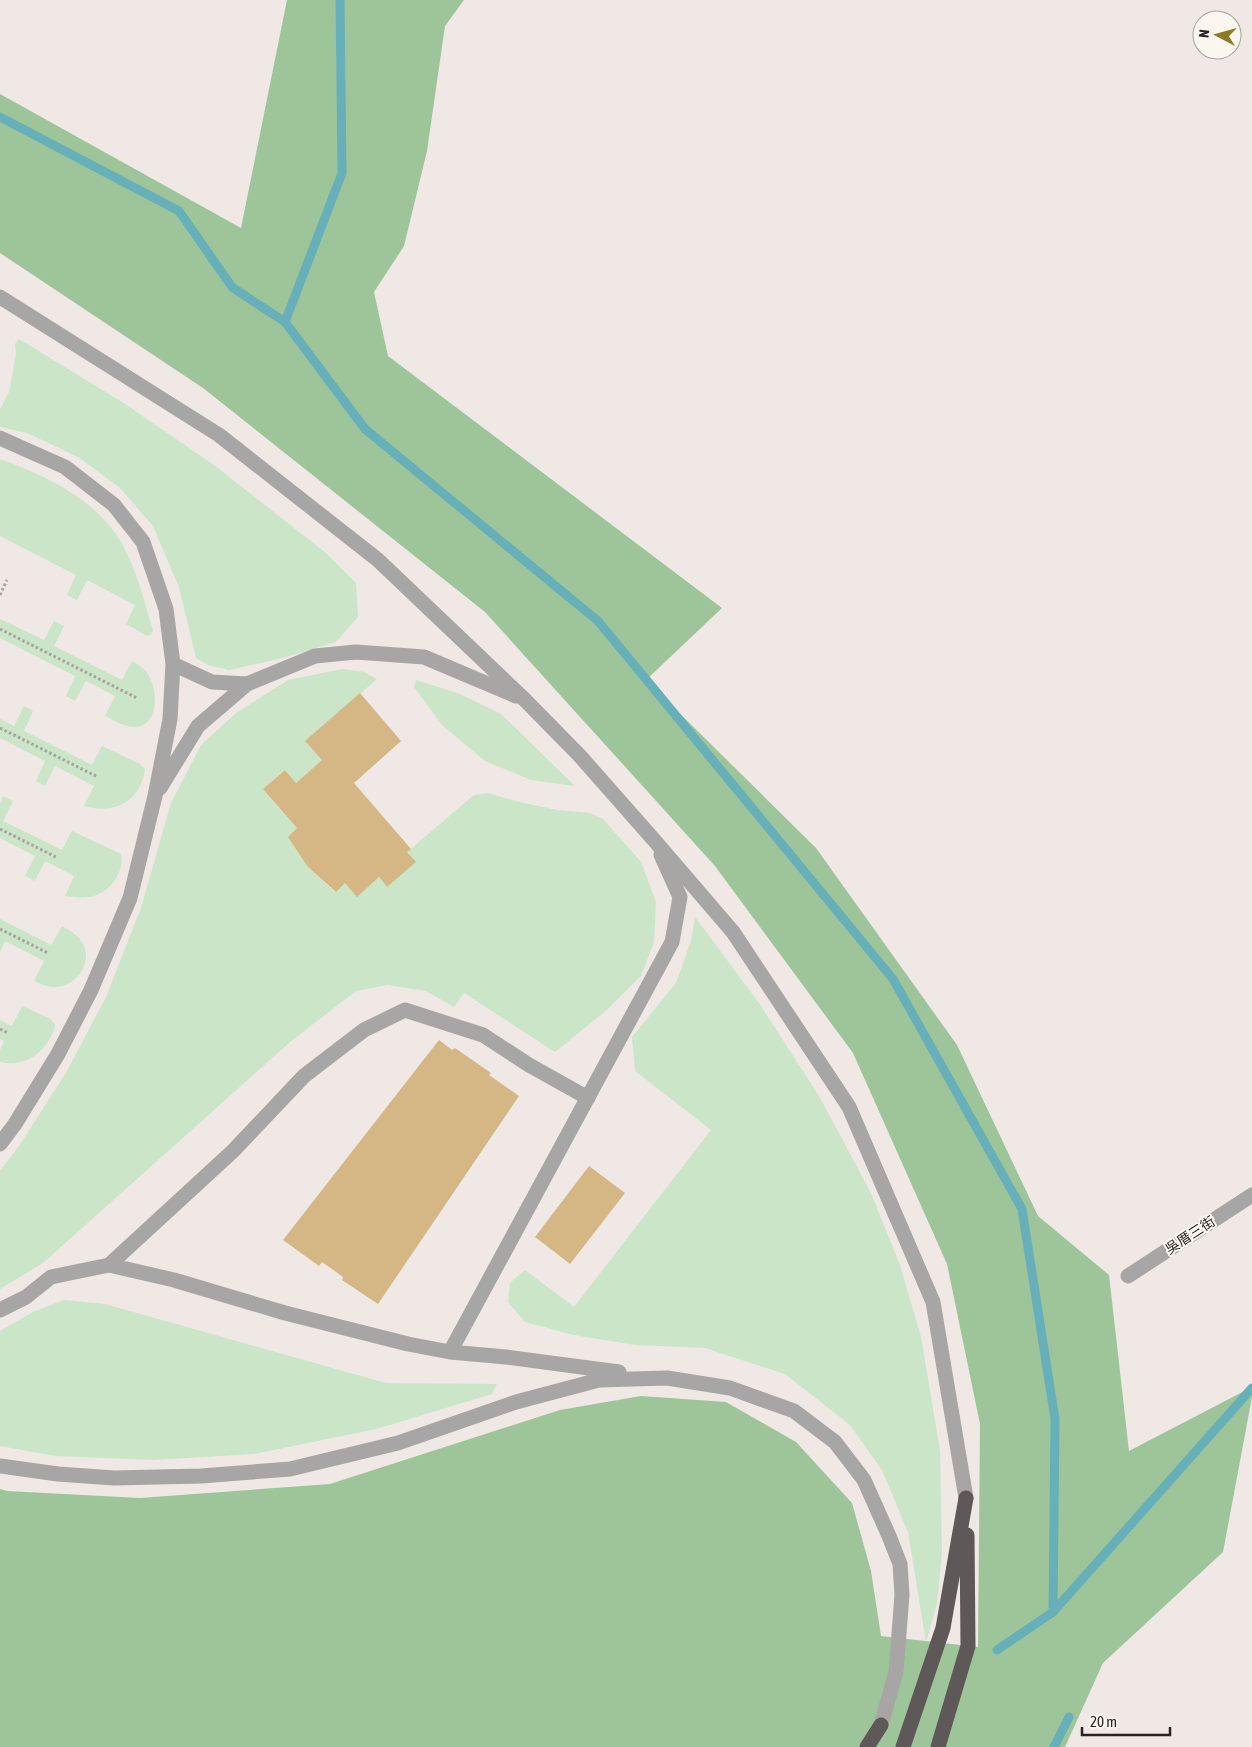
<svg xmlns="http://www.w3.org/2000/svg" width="1252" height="1747" font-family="'Asap Condensed','Noto Sans TC',sans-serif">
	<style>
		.green { fill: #cbe5c8 }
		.forest { fill: #9ec599 }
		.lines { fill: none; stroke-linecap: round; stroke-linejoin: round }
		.stream { stroke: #67b0b9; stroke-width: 9 }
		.building { fill: #d5b785 }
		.path { stroke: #a8a29f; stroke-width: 3; stroke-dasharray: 2.5 2.5; stroke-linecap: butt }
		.minor { stroke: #a8a5a5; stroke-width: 15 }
		.highway { stroke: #5f5858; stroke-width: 15 }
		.labels { text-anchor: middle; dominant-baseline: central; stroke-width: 4; stroke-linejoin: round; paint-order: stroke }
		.street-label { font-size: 14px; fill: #272423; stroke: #fcf6f1 }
	</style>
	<rect width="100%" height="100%" fill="#efe8e4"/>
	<path class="green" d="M19,339L122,402L214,465L326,553L356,583L358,617L336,642L279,659L229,670L208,665L196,658L179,587L153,526L119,487L78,457L27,433L0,427V409L9,392L16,355L15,344Z
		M0,459C42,474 89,496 115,533C135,561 143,598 153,630L151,635L147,636L126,624L135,605L87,580L77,600L67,595L76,575L0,536Z
		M0,619L44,640L54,621L64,626L54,646L122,680L132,661C140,665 148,671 151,680C158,695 157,727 134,727C124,727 114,720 105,716L115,696L86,681L75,701L66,696L75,676L0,638Z
		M342,669L364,672L377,679L306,741L322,760L296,783L285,770L263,789L297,828L308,867L335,892L345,883L378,877L387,887L415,862L407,852L474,795L489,793L515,801L557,810L590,813L603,819L641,862L656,902L654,942L641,976L608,1009L555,1052L464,993L454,1007L426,991L387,985L356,991L290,1042L43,1263L0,1289V1171L19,1146L67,1071L106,997L141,908L171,803L201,745L236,713L288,680Z
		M416,680L460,694L501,714L575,786L531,780L485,761L443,726L414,687Z
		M24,706L33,711L24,731L92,765L102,746L140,764L145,769C141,801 115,815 84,806L94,786L55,766L45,786L36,781L45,761L0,738V719L14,726Z
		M3,796L13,801L3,821L62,850L72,831L121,854C125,873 108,895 89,897C81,898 73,897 65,896L74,876L45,861L35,881L25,876L35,856L0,838V803Z
		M695,917L759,1003L819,1096L871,1193L900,1265L921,1337L940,1451L942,1553L937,1604L926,1642L908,1532L882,1470L850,1425L785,1374L705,1348L635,1345L574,1335L525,1322L508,1302L510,1283L525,1270L574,1307L711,1130L635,1071L632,1037L676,983L691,941Z
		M0,919L51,945L62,926C71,931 80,936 84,946C92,965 75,986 56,987C49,988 41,984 34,981L44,961L5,941L0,952Z
		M22,1006L49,1018L55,1024C55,1029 53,1033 50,1038C40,1057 21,1067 0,1062V1050L4,1041L0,1039V1020L12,1026Z
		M64,1300L105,1304L386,1383L497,1384L492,1394L376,1429L254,1454L153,1460L56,1456L0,1446V1331L33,1312Z"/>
	<path class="forest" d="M287,0H464L445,26L427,151L404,246L374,292L388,356L722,608L646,680L816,848L957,1045L1038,1216L1109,1275L1129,1451L1252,1387V1397L1223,1552L1103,1663L1065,1747H0V1489L7,1491L140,1498L330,1484L560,1410L641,1396L726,1402L796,1442L852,1503L871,1571L881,1636L978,1647L980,1424L947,1264L853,1053L715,866L485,612L203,388L0,253V94L241,228Z"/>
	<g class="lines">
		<path class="stream" d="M340,0L342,173L285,322L365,429L598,621L893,979L1022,1209L1055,1419L1053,1612
			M0,117L179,211L232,287L285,322
			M997,1650L1053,1612L1252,1388
			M1054,1747L1069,1717"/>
	</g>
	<path class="building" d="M360,693L401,741L354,783L411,849L407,852L416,862L387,887L379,877L357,897L345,883L336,892L308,867L288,837L297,828L263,789L285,770L296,783L322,760L305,741Z
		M439,1040L452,1050L455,1048L491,1073L489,1075L519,1096L378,1304L342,1280L343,1277L322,1262L319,1266L283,1240Z
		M589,1166L625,1193L570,1264L535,1237Z"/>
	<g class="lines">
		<path class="path" d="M0,595L7,580
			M0,629L137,698
			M0,728L98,777
			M0,829L58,858
			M0,929L48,953
			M0,1029L8,1033"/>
		<path class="minor" d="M0,297L219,435L378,560L525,700L580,756L654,840L733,932L849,1107L933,1302L966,1498
			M0,438L65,467L114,505L143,542L166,609L173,664L170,719L155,796L130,898L91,990L58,1054L15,1124L0,1144
			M173,664L212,682L247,684
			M160,788L198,726L247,684L315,656L356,652L424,657L516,696
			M109,1265L233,1151L304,1076L364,1030L405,1010L483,1035L529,1065L588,1098
			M1128,1276L1252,1195
			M0,1310L26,1297L51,1277L109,1265L174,1280L285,1313L408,1344L450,1352L506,1357L619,1372
			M450,1352L672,942L680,897L661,855
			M0,1466L58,1474L114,1478L201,1476L290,1469L398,1443L516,1402L599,1380L667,1378L730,1388L794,1411L835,1442L864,1480L889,1536L900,1564L902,1595L896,1672L881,1725"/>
		<path class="highway" d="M867,1747L881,1725
			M903,1747L943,1628L966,1498
			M938,1747L968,1646L967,1535"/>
	</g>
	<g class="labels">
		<g class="street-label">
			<text transform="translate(1190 1235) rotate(-33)">吳厝三街</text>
		</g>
	</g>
	<g transform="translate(1217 35) rotate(276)"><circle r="24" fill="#fcf6f1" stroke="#a7a29f"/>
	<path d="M0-4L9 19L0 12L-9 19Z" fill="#8b7b21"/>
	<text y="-8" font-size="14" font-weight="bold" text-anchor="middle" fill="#272423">N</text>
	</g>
	<path d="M1082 1727v8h88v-8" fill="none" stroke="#272423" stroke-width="2.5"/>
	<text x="1090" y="1727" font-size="15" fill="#272423" stroke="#fcf6f1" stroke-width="4" paint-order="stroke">20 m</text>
</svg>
